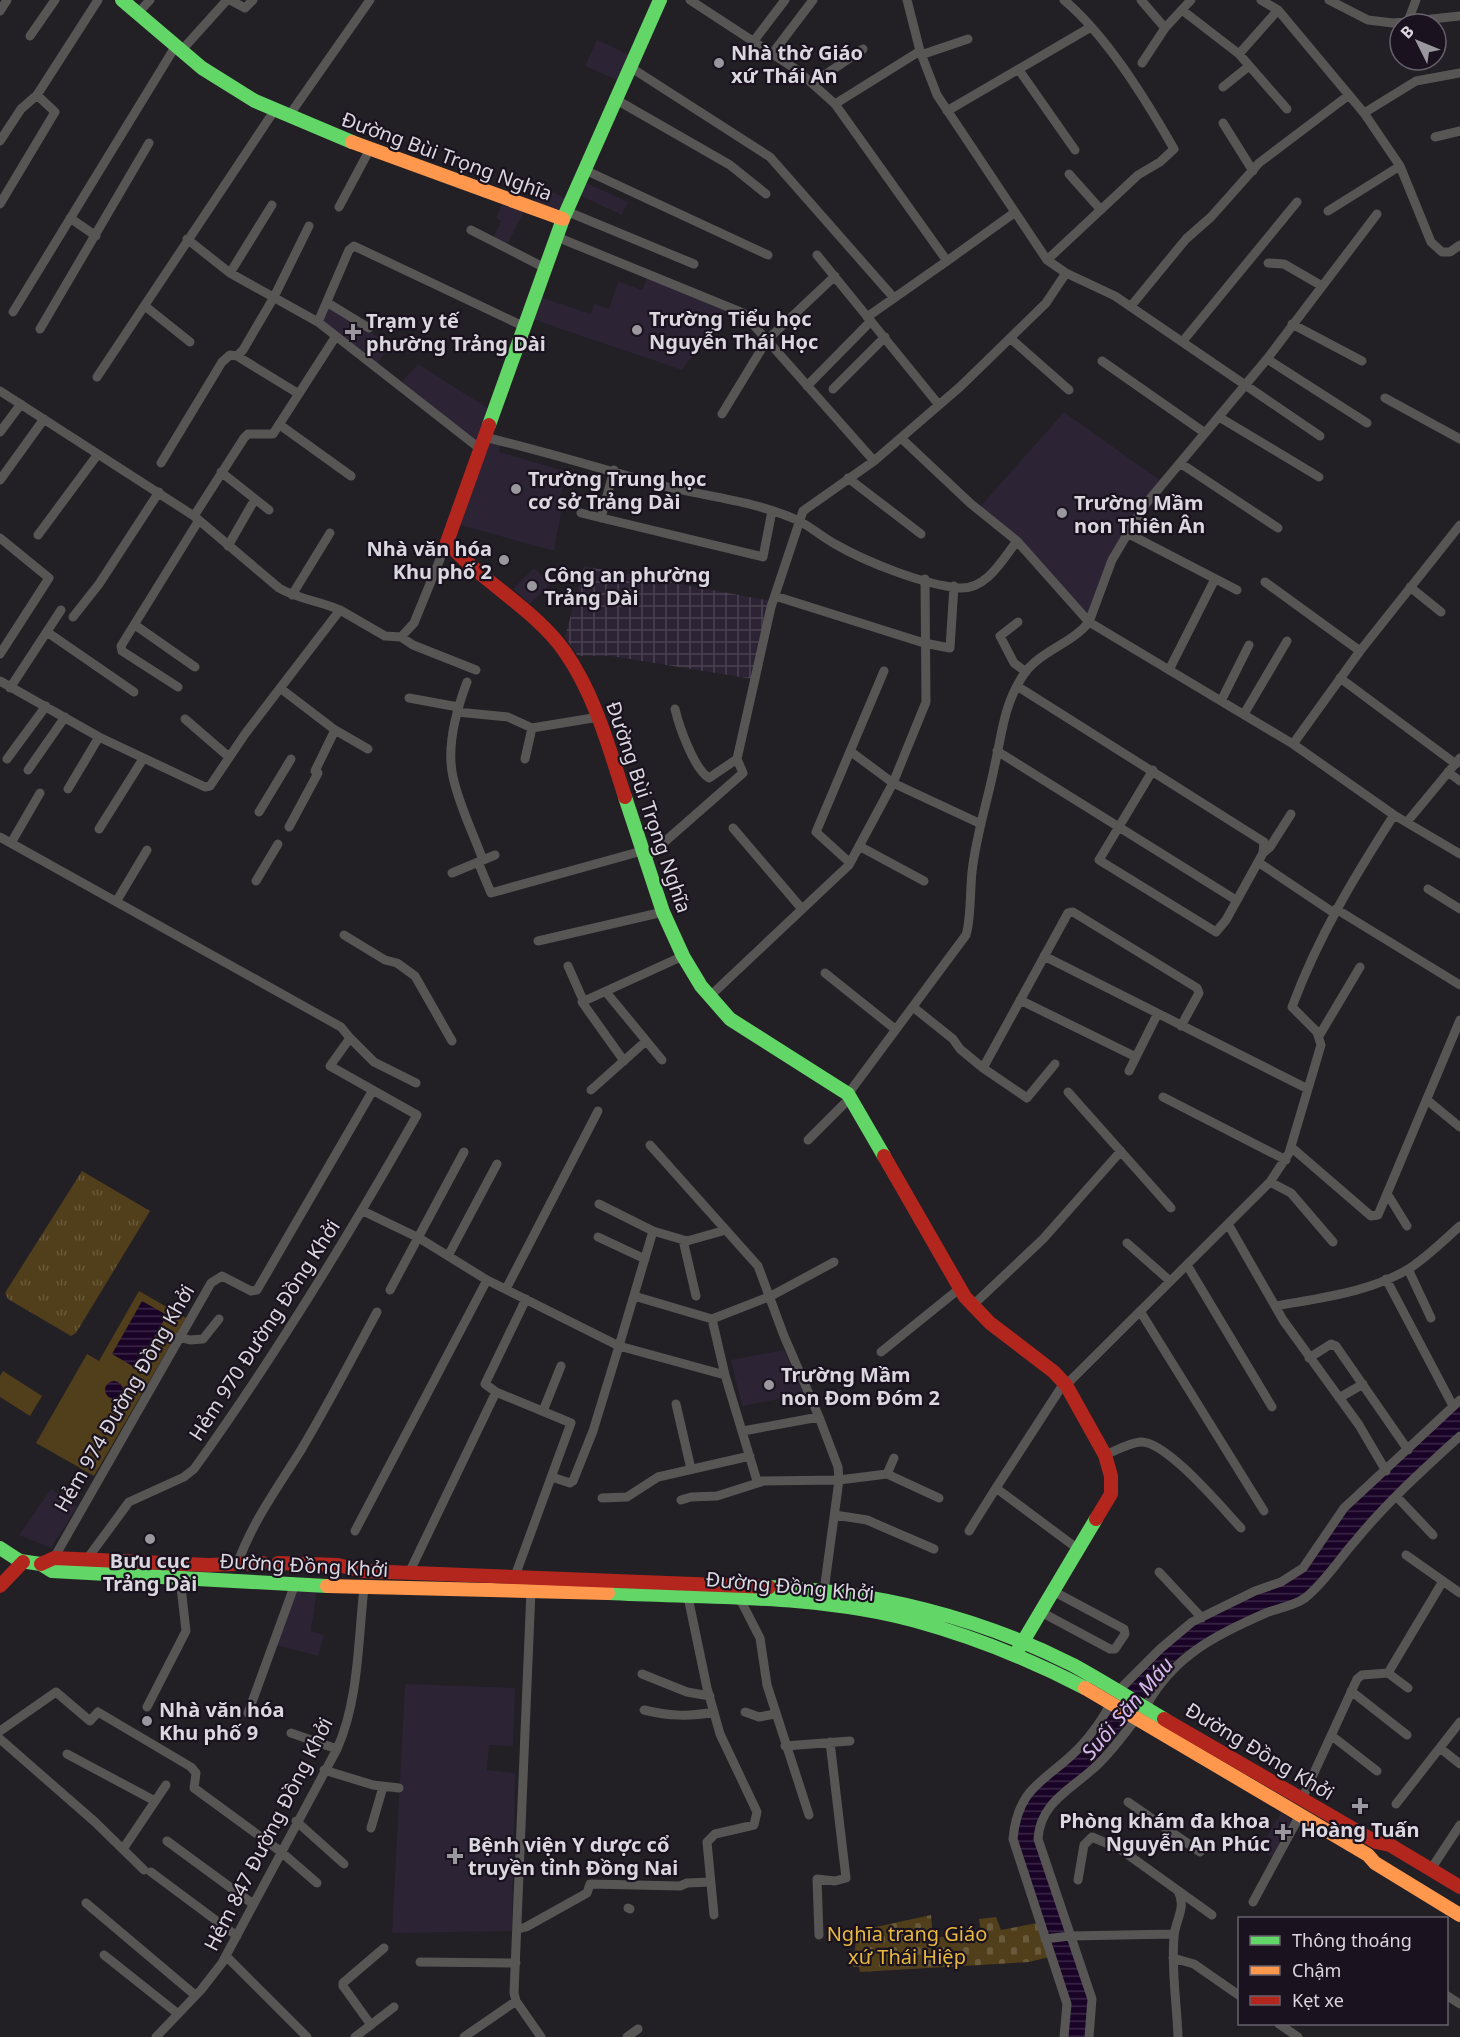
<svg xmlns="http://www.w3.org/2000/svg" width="1460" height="2037" font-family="'Noto Sans',sans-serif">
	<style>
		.built { fill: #2c2334 }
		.industrial { fill: url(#industrial-grid) }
		.grass { fill: url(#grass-tufts) }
		.cemetery { fill: url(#cemetery-stones) }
		.garden { fill: #503f1a }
		.water { fill: url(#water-rules) }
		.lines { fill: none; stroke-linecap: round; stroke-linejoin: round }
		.street { stroke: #575655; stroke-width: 9 }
		.fast { stroke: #63d668; stroke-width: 14 }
		.slow { stroke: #ff974d; stroke-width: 14 }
		.jam { stroke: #b3261e; stroke-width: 14 }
		.poi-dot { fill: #9a979e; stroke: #1a131f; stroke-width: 2 }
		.labels { text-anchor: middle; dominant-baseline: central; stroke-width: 4.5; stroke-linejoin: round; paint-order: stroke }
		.poi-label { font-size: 20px; font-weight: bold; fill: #dbd7df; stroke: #1a131f; text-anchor: start }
		.street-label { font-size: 20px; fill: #dbd7df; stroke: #1a131f }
		.park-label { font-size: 20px; fill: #e9b83f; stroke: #1a131f }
		.water-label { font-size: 21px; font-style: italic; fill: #dab9f2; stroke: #1a131f }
	</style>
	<defs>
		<pattern id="industrial-grid" width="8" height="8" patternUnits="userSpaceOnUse" patternTransform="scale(1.5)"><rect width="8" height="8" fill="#2c2334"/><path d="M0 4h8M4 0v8" fill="none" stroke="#4a4251"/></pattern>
		<pattern id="grass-tufts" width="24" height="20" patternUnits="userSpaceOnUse" patternTransform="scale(1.5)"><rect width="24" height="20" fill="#503f1a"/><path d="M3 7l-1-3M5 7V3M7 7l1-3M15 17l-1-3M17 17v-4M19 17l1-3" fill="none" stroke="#695a3b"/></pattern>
		<pattern id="cemetery-stones" width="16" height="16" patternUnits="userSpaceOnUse" patternTransform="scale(1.5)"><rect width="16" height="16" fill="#503f1a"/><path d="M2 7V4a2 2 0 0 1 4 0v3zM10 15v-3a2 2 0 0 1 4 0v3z" fill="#695a3b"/></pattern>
		<pattern id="water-rules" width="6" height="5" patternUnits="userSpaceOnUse" patternTransform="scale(1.5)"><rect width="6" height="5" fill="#190327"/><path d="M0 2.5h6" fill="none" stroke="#3a2746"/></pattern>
	</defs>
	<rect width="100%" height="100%" fill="#221f25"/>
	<path class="built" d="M597,40L630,55L619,81L585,66Z
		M584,182L628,202L622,215L579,195Z
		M542,186L567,199L561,213L533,203Z
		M503,202L525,210L507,245L493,238L501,221L496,218Z
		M647,278L726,309L682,370L532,319L540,297L591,314L594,304L609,309L618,281L642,290Z
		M329,306L391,345L377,364L321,321Z
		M418,364L489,409L477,443L401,383Z
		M1064,412L1161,481L1143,504L1088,616L980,507Z
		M488,441L501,444L499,452L568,472L557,505L562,507L554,551L457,524Z
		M534,568L550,584L530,604L513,589Z
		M784,1350L792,1369L790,1370L792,1376H796L804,1394L742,1406L731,1360Z
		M51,1489L77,1507L51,1548L19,1535Z
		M297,1588L317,1589L311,1631L324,1635L318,1656L276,1645Z
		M405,1684L515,1688L513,1746L489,1745L487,1770L515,1773L512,1931L392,1933Z
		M1281,1813L1301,1824L1278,1861L1259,1849Z"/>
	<path class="industrial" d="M584,566L771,601L753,679L611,656H578L565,637Z"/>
	<path class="grass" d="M82,1171L150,1211L76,1333L71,1336L8,1299L5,1293Z"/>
	<path class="cemetery" d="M931,1915L933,1938L981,1932L979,1919L996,1917L1001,1930L1037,1923L1049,1957L1029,1962L860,1972L859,1967H853L857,1931Z"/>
	<path class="garden" d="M139,1291L186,1318L94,1476L36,1443L87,1354L99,1361Z
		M3,1371L42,1396L30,1416L0,1397V1376Z"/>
	<path class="water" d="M142,1301L167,1315L136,1368L112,1354Z
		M105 1390a9 9 0 1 1 18 0a9 9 0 1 1-18 0Z
		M1460,1404V1432L1324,1578L1301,1598L1215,1636L1185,1651L1175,1661L1092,1766L1047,1803L1036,1823L1035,1839L1089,1999L1086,2037H1067L1070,2004L1016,1839L1018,1818L1032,1792L1052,1773L1162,1651L1194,1624L1305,1571L1347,1510Z"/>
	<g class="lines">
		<path class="street" d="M230,0L245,8L253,0
			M690,0L797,70L835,104L947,261L867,317
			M907,0L920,51L937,95L1047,260L1066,273L1115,296L1320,436
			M1141,0L1165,28
			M1261,0L1278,10L1364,113L1400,166L1431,242L1442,252H1450L1460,245
			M1329,0L1368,20L1393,23L1460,16
			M1182,10L1239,54
			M1278,10L1239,54L1287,109
			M0,11L7,0
			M137,14L150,0
			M1408,21L1416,0
			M30,36L55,0
			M753,42L785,0
			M181,51L227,0
			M772,54L813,0
			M921,55L968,39
			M1142,63L1165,28L1191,0
			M630,67L770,157L894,298
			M1019,70L1075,150
			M813,83L863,49
			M1223,87L1249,66
			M615,99L730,165L766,194
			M835,104L920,51
			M947,111L1091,27
			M1364,113L1416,81L1460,73
			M288,117L370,0
			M1223,123L1253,171
			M1435,137L1460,131
			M0,141L21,109L37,95
			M585,170L768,255
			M1069,174L1101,210
			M0,204L55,112L37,95L98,0
			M339,207L371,147
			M566,211L694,264
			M1328,211L1400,166
			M70,218L96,236
			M471,230L545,268
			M557,237L743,313L874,461
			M187,239L230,273L318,322L479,448
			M817,255L939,405
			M1047,260L1138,175L1160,162L1174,149C1146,100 1107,36 1064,0
			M947,261L1014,213
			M1268,263L1284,264L1322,286
			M230,273L272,205
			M328,303L369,328
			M145,306L190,342
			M1131,306L1186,239L1211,217L1259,163L1349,95
			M13,312L175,47
			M318,322L349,250L354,246L525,327
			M1292,324L1362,361
			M40,329L149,143
			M1010,338L1069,390
			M1183,341L1297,202
			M237,356L299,394
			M1267,359L1367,423
			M1102,361L1205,433
			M97,377L274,111
			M807,386L871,321
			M833,389L885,337
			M0,391L194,516L279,588C297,599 320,601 340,610
			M1385,398L1460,439
			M722,414L767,340L835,276
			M1219,417L1319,477
			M280,425L351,476
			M0,432L21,404
			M484,437C545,451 604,470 664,486C708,497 755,501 797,520C810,526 822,537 835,544C866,562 924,585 960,588C987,589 1002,560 1017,541
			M901,438L970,503L1017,541L1089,622L1293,744L1394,815C1354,877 1318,937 1292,1007L1317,1032L1321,1045L1289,1153L1270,1182L1066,1385
			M161,463L222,362L230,355L237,356L243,350L274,297L309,226
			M1180,463L1278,528
			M221,472L269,510
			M848,478L921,534
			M0,480L44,419
			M581,513L763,557L772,511
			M194,516L244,438L248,434H273L336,336
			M601,518L614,470
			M1127,533L1237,590
			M38,535L98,454
			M0,538L49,578L0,654
			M228,546L255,499
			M1265,582L1360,651
			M1410,587L1441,612
			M292,595L330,533
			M775,596L924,643L950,648L954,586
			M73,617L99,584L159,492
			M1018,622L1000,636L1014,663L1026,672
			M135,625L195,667
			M47,632L134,692
			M401,637L413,645L476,670
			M1169,670L1215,579
			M1340,678L1456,764
			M0,681L99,737L205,787L210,786L245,734L340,610L385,636L401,637L414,623L447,542
			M467,682C456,711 446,746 453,777C459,805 473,833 483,860
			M1017,686L1264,842L1263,853L1226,920L1216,932L1099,860L1153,770
			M178,687L122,651L121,646L199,520
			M10,688L61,610
			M280,688L335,730L315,771
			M409,698L458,707
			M1221,701L1249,645
			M675,709C679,726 694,769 709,778L737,759
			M457,712L508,717L532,728L599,717
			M1244,714L1287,641
			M185,719L229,757
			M335,730L368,749
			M1293,744L1360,651L1460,525
			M850,751L893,783L981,824
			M997,751L1236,900
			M7,759L46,706
			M525,759L532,728
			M28,770L65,717
			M1448,772L1460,781
			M68,789L99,737
			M259,812L291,759
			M1394,815L1460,854
			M1407,822L1460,758
			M289,827L318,773
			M733,828L802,909
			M99,829L143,759
			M0,837L341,1027L350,1038L330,1066L417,1115C348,1237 275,1356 194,1469L184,1477L129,1502L87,1559
			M11,843L40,793
			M859,846L924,881
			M1263,853L1270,847L1291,814
			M645,859L743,773L737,759L771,607L803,511L874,461L961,386L1046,303L1066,273
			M478,862L491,893L642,851
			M1258,862L1334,913
			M850,863L816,832L884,671
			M452,873L495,855
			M256,881L278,844
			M1428,889L1460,909
			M116,902L147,850
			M1336,909L1460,985
			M344,935L385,960L397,963L415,976L452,1041
			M538,941L663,912
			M1044,956L1308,1089
			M568,966L583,1000
			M825,973L895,1029
			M606,992L662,1060
			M709,997L849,865L893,783L926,702L925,579
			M1020,1000L1136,1057
			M913,1007L953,1039L960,1049L983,1068L1068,913L1073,912L1197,988L1199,993L1181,1026
			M1319,1036L1360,967
			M350,1038L374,1062L416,1083
			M624,1061L582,1002L683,956
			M983,1068L1027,1098L1055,1064
			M1129,1071L1157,1015
			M591,1090L646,1041
			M1068,1092L1171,1208
			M848,1094L966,935C971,920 970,890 972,872C976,835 988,800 995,764C1002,733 1004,705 1022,677C1038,651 1071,645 1089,622L1112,560L1144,506L1267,359L1377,214
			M1163,1097L1286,1160
			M1427,1100L1460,1127
			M808,1140L850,1098
			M650,1145L758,1266L784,1336L819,1417L838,1467L839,1480L824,1591
			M1291,1147L1371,1216L1378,1215L1460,1020
			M1270,1182L1291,1193L1333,1242
			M1388,1195L1407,1226
			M599,1204L653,1231L687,1241L726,1230
			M363,1211L419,1238L487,1280L619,1346L593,1431L573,1481L570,1483L552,1477
			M1228,1224L1283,1320L1359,1425L1386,1471
			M653,1231L619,1346L725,1375
			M598,1237L645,1259
			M683,1240L696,1296
			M1127,1243L1170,1281
			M448,1256L497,1164
			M1187,1265L1272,1407
			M1408,1269L1431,1318
			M1386,1279L1453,1406
			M506,1289L598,1111
			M390,1290L464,1152
			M634,1296L712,1319L771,1296L834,1262
			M972,1306L1043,1239L1121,1151
			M1276,1306C1319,1298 1372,1292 1410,1268C1428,1256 1444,1240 1460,1226
			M1140,1311L1264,1511
			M712,1319L725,1375L757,1481L839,1480L887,1474L894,1458
			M179,1337L190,1340L203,1339L219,1319
			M881,1352L959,1289
			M1309,1358L1331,1344L1336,1346L1408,1450
			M1064,1383L996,1488L1078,1549
			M1339,1398L1363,1384
			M676,1404L691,1469
			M543,1411L561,1366
			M743,1431L819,1417
			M1105,1455C1115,1451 1129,1443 1140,1442C1165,1439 1223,1509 1241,1528
			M887,1474L939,1498
			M1397,1497L1433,1535
			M602,1498L627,1497L658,1477L750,1456
			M681,1500L691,1497L717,1496L761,1482
			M835,1515L867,1520L934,1549
			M355,1531L487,1280
			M969,1531L996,1488
			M1406,1555L1460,1593
			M54,1558L211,1283L222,1276L251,1291L257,1290L373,1090
			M238,1562C253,1521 278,1487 301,1450C328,1405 352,1358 377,1312
			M1159,1572L1202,1618
			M409,1573L496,1392
			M515,1576L571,1423L496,1392L485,1384L526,1299
			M688,1597L707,1688L720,1734L757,1812L754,1825L715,1834L707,1842L714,1915
			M740,1599L760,1638L767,1685L809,1815
			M1041,1612L1110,1649H1115L1125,1634L1124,1629L1053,1591
			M1388,1673L1443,1581
			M642,1674L687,1692L710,1696
			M1119,1690L1160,1649L1192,1622L1255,1591L1281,1582L1303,1568L1344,1508L1460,1400
			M1351,1691L1407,1735
			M1146,1706C1174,1656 1215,1635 1266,1613C1278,1608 1294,1606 1305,1598C1326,1581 1338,1560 1356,1540C1387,1502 1424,1469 1460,1436
			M147,1707L186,1631L180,1578
			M644,1710C669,1716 689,1717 714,1712
			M745,1712L759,1717L775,1714
			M248,1713L295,1584
			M0,1731L56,1692L90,1721L98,1712L191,1767L196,1773L194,1788L280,1851L317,1883
			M291,1733L337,1749
			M1332,1736L1377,1771
			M0,1739L95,1822L144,1870
			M785,1746L850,1741
			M1440,1748L1460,1764
			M67,1754L155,1801
			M324,1770L373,1785L399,1788
			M1302,1799L1357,1679L1362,1675L1388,1673L1408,1688
			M1128,1802L1200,1852
			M1396,1804L1460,1722
			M296,1821L344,1864
			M371,1828L383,1787
			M167,1841L253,1904
			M123,1849L166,1785
			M1431,1869L1460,1825
			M151,1872L237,1936
			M1078,1880L1084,1845L1092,1837L1120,1849L1212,1915
			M1253,1902L1300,1815
			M86,1903L195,1995
			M628,1908L630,1909
			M518,1929L526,1927L587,1893L590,1884L680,1886L687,1883L711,1882
			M819,1935L817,1879L835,1881L846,1878L830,1742
			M1045,1939L1070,1936L1174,1934
			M104,1955L177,2013
			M226,1956L307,2037
			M1173,1958L1194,1964L1240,1996
			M420,1962L516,1963
			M1446,1995L1460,2004
			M516,2001L541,2037
			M1279,2024L1298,2037
			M371,2025L343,1986V1983L384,1948
			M156,2037L201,1990L222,1963L337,1749C359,1700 358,1640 364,1588
			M355,2037L394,2007
			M464,2037L516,2001L514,1993L531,1590
			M627,2037L638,2029
			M1064,2037L1067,2004L1013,1839C1018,1785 1046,1782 1079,1748C1092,1734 1102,1720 1111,1703
			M1089,2037L1092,1999L1038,1839C1040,1803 1070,1790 1094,1768C1110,1754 1123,1735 1137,1718
			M1178,2037C1177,2004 1171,1970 1174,1937C1175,1920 1187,1908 1178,1891"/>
		<path class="fast" d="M122,0L202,68L255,101L352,142
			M489,425L563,219L660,0
			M625,797L663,912L683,956L701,986L730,1019L848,1094L884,1156
			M0,1548L20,1561L41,1564L52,1571L327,1586
			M769,1587C874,1591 979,1617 1073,1665C1104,1682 1134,1701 1164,1719
			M608,1593C710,1598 817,1594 916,1621C974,1637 1031,1660 1085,1688
			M1015,1655L1096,1519"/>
		<path class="slow" d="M352,142L563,219
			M327,1586L608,1593
			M1085,1688L1368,1855L1375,1863L1460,1915"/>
		<path class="jam" d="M489,425L447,542C481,581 537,611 565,652C595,695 609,748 625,797
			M884,1156L965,1297L990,1323L1054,1372L1066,1385L1105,1455L1111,1476V1494L1096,1519
			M278,1563L338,1565L363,1571L769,1587
			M41,1564L54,1558L209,1565L263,1563
			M0,1586L23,1562
			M1164,1719L1376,1842L1390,1845L1460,1887"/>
	</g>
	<g class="poi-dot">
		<circle cx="719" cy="63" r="6"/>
		<circle cx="637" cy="330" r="6"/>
		<path d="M350 323h6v6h6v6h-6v6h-6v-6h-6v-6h6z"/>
		<circle cx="516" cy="489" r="6"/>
		<circle cx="1062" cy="513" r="6"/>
		<circle cx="504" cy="560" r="6"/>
		<circle cx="532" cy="586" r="6"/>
		<circle cx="769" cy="1385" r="6"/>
		<circle cx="150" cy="1539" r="6"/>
		<circle cx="147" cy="1721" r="6"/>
		<path d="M1357 1797h6v6h6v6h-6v6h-6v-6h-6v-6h6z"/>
		<path d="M1280 1823h6v6h6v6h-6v6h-6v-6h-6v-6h6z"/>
		<path d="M452 1847h6v6h6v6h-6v6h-6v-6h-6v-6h6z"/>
	</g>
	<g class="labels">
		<g class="poi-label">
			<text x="731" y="52">Nhà thờ Giáo<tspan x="731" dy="23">xứ Thái An</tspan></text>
			<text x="649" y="318">Trường Tiểu học<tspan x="649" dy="23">Nguyễn Thái Học</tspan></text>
			<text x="366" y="320">Trạm y tế<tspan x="366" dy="23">phường Trảng Dài</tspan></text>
			<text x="528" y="478">Trường Trung học<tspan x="528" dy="23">cơ sở Trảng Dài</tspan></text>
			<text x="1074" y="502">Trường Mầm<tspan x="1074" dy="23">non Thiên Ân</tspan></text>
			<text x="492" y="548" text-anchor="end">Nhà văn hóa<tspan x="492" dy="23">Khu phố 2</tspan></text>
			<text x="544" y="574">Công an phường<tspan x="544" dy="23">Trảng Dài</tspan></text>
			<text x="781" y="1374">Trường Mầm<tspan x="781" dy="23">non Đom Đóm 2</tspan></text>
			<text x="150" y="1560" text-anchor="middle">Bưu cục<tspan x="150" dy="23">Trảng Dài</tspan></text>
			<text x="159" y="1709">Nhà văn hóa<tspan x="159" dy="23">Khu phố 9</tspan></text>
			<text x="1270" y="1820" text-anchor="end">Phòng khám đa khoa<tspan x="1270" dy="23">Nguyễn An Phúc</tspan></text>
			<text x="1360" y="1829" text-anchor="middle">Hoàng Tuấn</text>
			<text x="468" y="1844">Bệnh viện Y dược cổ<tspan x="468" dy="23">truyền tỉnh Đồng Nai</tspan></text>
		</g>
		<g class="street-label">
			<text transform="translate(447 156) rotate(20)">Đường Bùi Trọng Nghĩa</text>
			<text transform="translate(649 807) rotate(71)">Đường Bùi Trọng Nghĩa</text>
			<text transform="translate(264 1330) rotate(-57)">Hẻm 970 Đường Đồng Khởi</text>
			<text transform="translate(124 1398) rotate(-60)">Hẻm 974 Đường Đồng Khởi</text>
			<text transform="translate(304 1565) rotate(3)">Đường Đồng Khởi</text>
			<text transform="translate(790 1586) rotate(5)">Đường Đồng Khởi</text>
			<text transform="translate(1260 1751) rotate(31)">Đường Đồng Khởi</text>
			<text transform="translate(268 1834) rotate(-63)">Hẻm 847 Đường Đồng Khởi</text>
		</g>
		<g class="park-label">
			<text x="907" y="1933">Nghĩa trang Giáo<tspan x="907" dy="23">xứ Thái Hiệp</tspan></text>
		</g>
		<g class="water-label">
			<text transform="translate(1127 1708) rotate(-49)">Suối Săn Máu</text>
		</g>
	</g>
	<rect x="1238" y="1917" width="210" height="108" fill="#1a131f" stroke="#67616c" stroke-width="1.5"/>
	<rect x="1250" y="1936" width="30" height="9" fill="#63d668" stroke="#67616c" stroke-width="1.5"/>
	<text x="1292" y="1947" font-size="18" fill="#dbd7df">Thông thoáng</text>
	<rect x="1250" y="1966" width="30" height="9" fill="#ff974d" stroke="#67616c" stroke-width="1.5"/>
	<text x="1292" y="1977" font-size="18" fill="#dbd7df">Chậm</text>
	<rect x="1250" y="1996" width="30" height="9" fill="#b3261e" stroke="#67616c" stroke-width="1.5"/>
	<text x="1292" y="2007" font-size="18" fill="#dbd7df">Kẹt xe</text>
	<g transform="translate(1418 42) rotate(313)"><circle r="28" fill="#1a131f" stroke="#67616c" stroke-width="1.5"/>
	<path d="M0-4.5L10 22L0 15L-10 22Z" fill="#9a979e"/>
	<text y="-9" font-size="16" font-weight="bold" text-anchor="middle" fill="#dbd7df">B</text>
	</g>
</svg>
